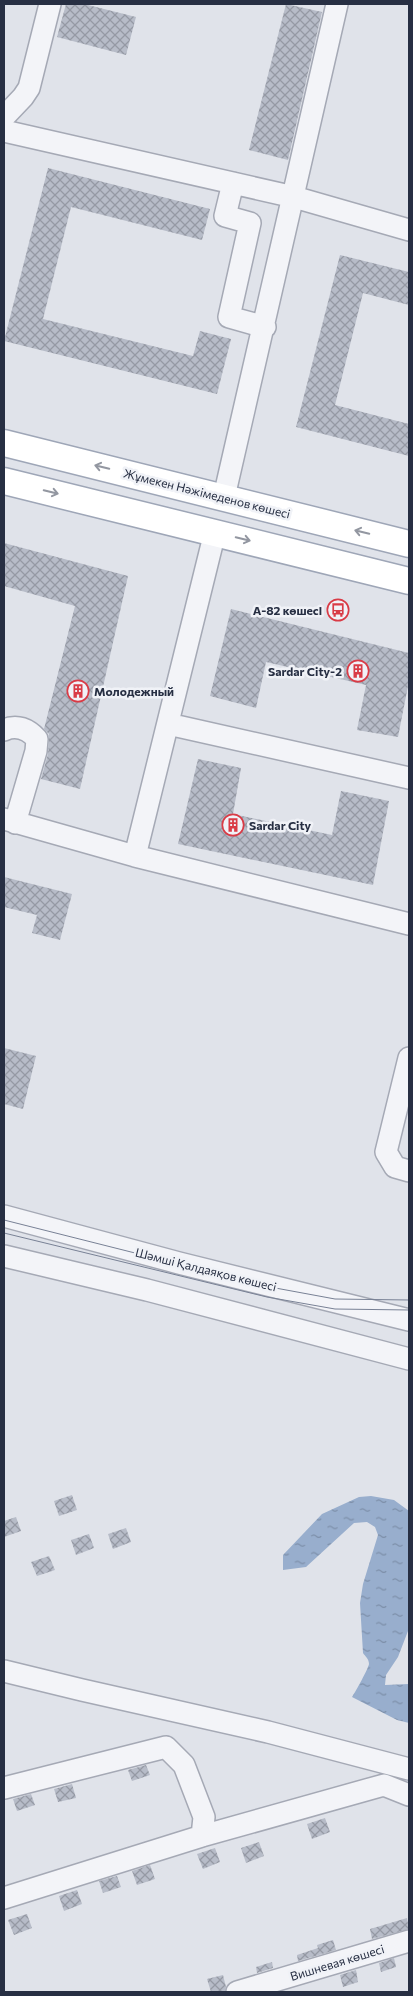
<svg xmlns="http://www.w3.org/2000/svg" width="413" height="1996" font-family="Commissioner,sans-serif">
	<style>
		.water { fill: url(#water-ripples) }
		.building { fill: url(#building-cross-hatch) }
		.lines { fill: none; stroke-linecap: round; stroke-linejoin: round }
		.minor-casing { stroke: #a5a9b5; stroke-width: 24 }
		.major-casing { stroke: #9ea6b7; stroke-width: 29 }
		.minor { stroke: #f3f4f8; stroke-width: 21 }
		.major { stroke: #fff; stroke-width: 26 }
		.tram { stroke: #788195; stroke-width: 1 }
		.oneway { stroke: #9397a1 }
		.labels { text-anchor: middle; dominant-baseline: central; stroke-width: 5; stroke-linejoin: round; paint-order: stroke }
		.street-label { font-size: 12px; fill: #272f43; stroke: #f0f2f7 }
		.poi-label { font-size: 12px; font-weight: bold; fill: #272f43; stroke: #f0f2f7; text-anchor: end }
	</style>
	<defs>
		<pattern id="water-ripples" width="26" height="14" patternUnits="userSpaceOnUse" patternTransform="scale(1.25)"><rect width="26" height="14" fill="#98aecd"/><path d="M2 4q2-2 4 0t4 0M15 11q2-2 4 0t4 0" fill="none" stroke="#7c8ea8"/></pattern>
		<pattern id="building-cross-hatch" width="8" height="8" patternUnits="userSpaceOnUse" patternTransform="scale(1.25)"><rect width="8" height="8" fill="#b7bcc8"/><path d="M0 0l8 8M0 8l8-8" fill="none" stroke="#9599a4"/></pattern>
	</defs>
	<rect width="100%" height="100%" fill="#e0e3ea"/>
	<path class="water" d="M371,1496L394,1500L409,1511L408,1631L398,1657L386,1675L385,1685L409,1684V1723L397,1720L352,1697C356,1691 368,1669 369,1664C369,1659 365,1656 363,1653L360,1603L363,1584L378,1535L375,1527L367,1522L354,1523L306,1567L283,1570V1555L322,1514L359,1497Z"/>
	<path class="building" d="M66,4H84L136,17L126,55L57,37Z
		M286,4L322,12L288,160L249,150Z
		M48,168L210,209L202,240L71,207L43,319L193,356L200,331L231,339L217,394L4,341Z
		M340,255L409,272V305L363,293L335,405L409,424V456L296,427Z
		M4,543L128,576L80,789L41,779L48,754L49,740V734L44,729L75,606L4,586Z
		M231,609L409,653V681L398,737L357,730L366,685L266,662L256,708L210,696Z
		M198,759L241,768L233,814L332,835L341,791L389,801L373,885L178,844Z
		M4,877L72,894L60,940L32,933L37,915L4,907Z
		M4,1048L36,1056L23,1109L4,1104Z
		M72,1495L77,1510L59,1516L54,1501Z
		M16,1517L21,1531L4,1537V1521Z
		M126,1528L131,1542L113,1549L108,1534Z
		M89,1534L94,1548L76,1555L71,1540Z
		M49,1556L55,1570L37,1576L31,1562Z
		M146,1765L150,1775L132,1781L128,1770Z
		M72,1784L76,1798L58,1802L54,1789Z
		M31,1794L35,1805L17,1811L13,1799Z
		M325,1818L330,1832L312,1839L307,1824Z
		M259,1842L264,1856L246,1863L241,1848Z
		M215,1848L220,1862L203,1869L197,1854Z
		M150,1865L155,1879L137,1885L132,1871Z
		M117,1876L121,1887L103,1893L99,1881Z
		M77,1890L82,1904L64,1911L59,1896Z
		M27,1914L32,1928L14,1935L8,1920Z
		M407,1918L409,1929L372,1939L370,1929Z
		M333,1940L336,1950L298,1961L297,1955L318,1948L317,1945Z
		M394,1958L396,1967L381,1972L379,1963Z
		M272,1962L273,1968L257,1973L256,1967Z
		M356,1970L358,1982L343,1987L340,1975Z
		M223,1975L226,1987L225,1992H211L207,1979Z"/>
	<g class="lines">
		<g class="minor-casing">
			<path id="minor" d="M4,117L23,97L29,88L50,4
				M4,131L294,197L409,230
				M233,183L225,216L250,223L229,317L265,327
				M224,497L337,4
				M168,724L409,778
				M4,730C17,724 28,729 37,739L36,751L15,823
				M4,819L135,856L409,924
				M135,856L215,532
				M409,1058L386,1152L395,1167L409,1171
				M4,1216L179,1263L409,1320
				M4,1256L147,1290L409,1359
				M4,1671L82,1690L268,1732L409,1769
				M4,1788L166,1747L184,1765L204,1817L202,1836
				M4,1898L202,1836L384,1785L409,1795
				M237,1992L409,1941"/>
		</g>
		<g class="major-casing">
			<path id="major" d="M4,443L409,544
				M4,481L409,581"/>
		</g>
		<use href="#minor" class="minor"/>
		<use href="#major" class="major"/>
		<path class="tram" d="M4,1220L270,1287L335,1299L409,1300
			M4,1233L267,1297L335,1309L409,1310"/>
	</g>
	<defs><path id="oneway-shaft" d="M-6 0H5M1.5-3L5.5 0L1.5 3" fill="none" stroke-width="1.6" stroke-linecap="round" stroke-linejoin="round" transform="scale(1.25)"/></defs>
	<g class="oneway">
		<use href="#oneway-shaft" transform="translate(102 467) rotate(-166)"/>
		<use href="#oneway-shaft" transform="translate(51 492) rotate(14)"/>
		<use href="#oneway-shaft" transform="translate(362 532) rotate(-166)"/>
		<use href="#oneway-shaft" transform="translate(243 539) rotate(14)"/>
	</g>
	<defs>
		<g id="bus-ring" transform="scale(1.125)"><circle r="9.5" fill="#f0f2f7" stroke="#d93b46" stroke-width="1.5"/><path d="M-5-6H5V4H4V6H2V4H-2V6H-4V4H-5ZM-3.5-4V0h7V-4ZM-3.5 1.2v1.5H-2V1.2ZM2 1.2v1.5H3.5V1.2Z" fill="#d93b46"/></g>
		<g id="building-ring" transform="scale(1.125)"><circle r="9.5" fill="#f0f2f7" stroke="#d93b46" stroke-width="1.5"/><path d="M-4-6H4V6H1V3H-1V6H-4ZM-2.5-4.3h1.7v1.8h-1.7ZM.8-4.3h1.7v1.8H.8ZM-2.5-1h1.7V.8h-1.7ZM.8-1h1.7V.8H.8Z" fill="#d93b46"/></g>
	</defs>
	<g fill-rule="evenodd">
		<use href="#bus-ring" x="338" y="610"/>
		<use href="#building-ring" x="358" y="671"/>
		<use href="#building-ring" x="78" y="691"/>
		<use href="#building-ring" x="233" y="825"/>
	</g>
	<g class="labels">
		<g class="street-label">
			<text transform="translate(207 493) rotate(14)">Жұмекен Нәжімеденов көшесі</text>
			<text transform="translate(206 1269) rotate(14)">Шәмші Қалдаяқов көшесі</text>
			<text transform="translate(337 1962) rotate(-17)">Вишневая көшесі</text>
		</g>
		<g class="poi-label">
			<text x="322" y="610">A-82 көшесі</text>
			<text x="342" y="671">Sardar City-2</text>
			<text x="94" y="691" text-anchor="start">Молодежный</text>
			<text x="249" y="825" text-anchor="start">Sardar City</text>
		</g>
	</g>
	<rect width="413" height="1996" fill="none" stroke="#272f43" stroke-width="10"/>
</svg>
